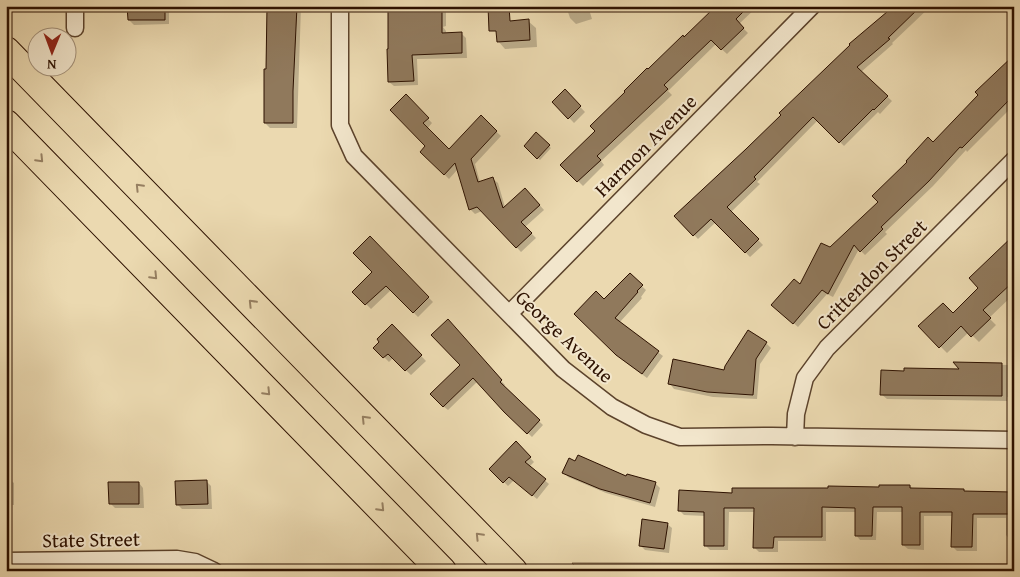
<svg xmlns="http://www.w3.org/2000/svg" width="1020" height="577" font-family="'Gentium Book Plus',serif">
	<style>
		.green { fill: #cbb792; stroke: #7c6449 }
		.shadow { fill: #0003 }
		.building { fill: #90795c; stroke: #2d1100 }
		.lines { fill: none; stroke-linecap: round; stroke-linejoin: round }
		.street-casing { stroke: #5c432c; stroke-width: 19 }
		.highway-casing { stroke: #2d1100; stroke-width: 30 }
		.street { stroke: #f2e6cc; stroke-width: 16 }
		.highway { stroke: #ebd9b0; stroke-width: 28 }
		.oneway { stroke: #967f61 }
		.labels { text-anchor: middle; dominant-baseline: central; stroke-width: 4; stroke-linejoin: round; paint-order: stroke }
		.street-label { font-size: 20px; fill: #2d1100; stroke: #f2e6cc }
	</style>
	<rect width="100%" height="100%" fill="#ebd9b0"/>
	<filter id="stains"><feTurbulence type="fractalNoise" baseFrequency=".004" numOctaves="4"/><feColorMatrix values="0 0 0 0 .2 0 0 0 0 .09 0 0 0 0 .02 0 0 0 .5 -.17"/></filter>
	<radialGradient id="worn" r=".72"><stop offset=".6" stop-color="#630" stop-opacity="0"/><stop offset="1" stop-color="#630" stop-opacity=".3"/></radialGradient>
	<path class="green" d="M572,563L1014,564V571H579Z"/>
	<path class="shadow" d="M129,6H169V24L134,25L129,20Z
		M268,6H301L297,128H270L265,123Z
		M389,6H446V26L443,27L446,31V34L461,33L466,38L467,58L417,59L418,85L394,86L389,82Z
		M566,6H588L592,19L576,24L570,18Z
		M718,6H758L739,24L748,33L727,54L716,44L668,91L672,95L601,161L604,165L583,186L562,165L597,131L648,71Z
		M887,6H931L892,43L893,44L861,72L892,101L880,114L878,112L844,146L818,120L757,182L760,184L731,212L763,245L750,257L716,222L698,239L676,216L889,12L885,8Z
		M528,21L536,28L537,47L505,49L498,41Z
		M1014,57V105L967,152L966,150L933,186L885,232L887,234L865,255L859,249L833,297L827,294L798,327L777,309L800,286L830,249L880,202Z
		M565,91L585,112L574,123L554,102Z
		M406,96L432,123L427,129L449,150L481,117L501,136L475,164L480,182L493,179L498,183L505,207L525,189L544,210L525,227L536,238L521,252L482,211L475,214L470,209L458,169L449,179L422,152L427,146Z
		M536,134L551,148L540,160L525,146Z
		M1014,237V294L989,318L996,325L979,342L969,332L947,353L920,326L953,315L980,288Z
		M370,238L433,302L418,317L391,290L371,309L354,292L374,272Z
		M630,275L646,290L641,297L642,298L619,323L663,356L647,378L623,360L576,314L605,301Z
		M452,325L505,385L503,387L543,425L532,437L505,411L478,381L448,410L443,406L462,365Z
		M392,326L426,361L411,375L393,358L389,362L375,348Z
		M1012,337H1014V397H1007V401L887,399L881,394L962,370L956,364L1011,365Z
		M766,343L771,348L760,364L757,399L713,397L674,389L670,384L725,371Z
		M516,443L534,462L529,467L549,484L537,499L514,480L508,486L491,469Z
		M564,472L627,478L655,483L660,488L655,507L606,493L568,477Z
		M6,479H9L14,483V505H6Z
		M207,482L211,486L212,509H182L177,504Z
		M139,483L143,488L144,508H115L110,503Z
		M910,486L913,489L964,490L966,493H1014V540H1010L1006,535V518H977V551H957L952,546L953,516H924V550L908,549L903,545V512H877L876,540H860L856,535V512H826V541H778V552H759L754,547L755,512H729L728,550H710L705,545V516L684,515L679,510L733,494Z
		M667,524L672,528L669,553L645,550L640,545Z"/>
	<path class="building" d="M127,6H165V20H128Z
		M267,6H297L293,91V123H264V69H266Z
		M388,6H442V33L462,32V53L412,55L414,81L388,82L387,49H388Z
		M488,6H509L510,21L529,19L530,40L497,42L496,31H489Z
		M716,6H749L736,19L744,28L721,50L711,40L664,85L668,89L597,156L601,160L577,182L560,165L595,131L590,126L625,92L624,91L647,68L648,69L683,35L684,37Z
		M894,6H921L888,38L890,39L857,67L888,96L874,110L873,109L839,143L813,117L754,177L756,179L727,207L759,239L745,253L711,219L693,236L674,216L746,149L781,115L779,113L850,45L849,44Z
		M1014,55V95L962,148L960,147L929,181L881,227L883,229L860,252L854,245L828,294L822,290L793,324L771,305L794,279L800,284L821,243L830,247L878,202L872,196L907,162L906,161L928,137L933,142L978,95L975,92Z
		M565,89L581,106L568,119L552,102Z
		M406,94L429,118L423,123L449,149L481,115L497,131L471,159L478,182L493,177L503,208L525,188L540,205L521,222L532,233L516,248L477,207L469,210L455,163L444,175L420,152L425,146L390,110Z
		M536,132L550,145L537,159L524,146Z
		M1014,235V281L983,310L991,318L971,337L961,326L939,348L918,326L943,303L953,313L978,288L969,278Z
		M370,236L429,297L413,313L386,286L365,305L352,292L372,272L353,253Z
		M630,273L643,285L637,291L638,292L615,318L659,351L642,374L616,355L574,314L596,291L604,299Z
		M448,319L502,380L500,382L540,420L527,434L504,412L473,378L443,407L430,394L460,365L431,335Z
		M392,324L422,355L405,371L388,354L383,358L373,348L379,342L377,339Z
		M748,330L767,342L756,359L753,395L707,392L668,384L673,359L724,370L725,366Z
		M953,362L1002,363V396L880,395L881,370L904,371V368L959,369Z
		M516,441L531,457L525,462L546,479L532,496L509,477L503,483L489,469Z
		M578,455L626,476L627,474L656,482L650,503L600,489L562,473L569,458L575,461Z
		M207,480L208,504L176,505L175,481Z
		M108,482H139V504H109Z
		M879,485H910V488L964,489V491L1012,492V514H973L972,547H951L952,512H920V545H902V507H873L872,536H855V508L822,507V537H774L773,548H753L754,508H724V546H704V512L678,511L679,490L732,493V488H828V486L879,487Z
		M642,519L668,523L664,549L639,546Z"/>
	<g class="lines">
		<g class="street-casing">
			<path id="street" d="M75,6V28
				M340,6V125L354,156L563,369L612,407L646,425L680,437L772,436L1014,440
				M509,314L812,6
				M795,437L796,414L805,378L827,348L1014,160
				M6,561L177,559L195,562L214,571"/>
		</g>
		<g class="highway-casing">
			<path id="highway" d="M6,51L513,571
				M6,124L442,571"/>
		</g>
		<use href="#street" class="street"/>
		<use href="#highway" class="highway"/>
	</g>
	<defs><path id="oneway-chevron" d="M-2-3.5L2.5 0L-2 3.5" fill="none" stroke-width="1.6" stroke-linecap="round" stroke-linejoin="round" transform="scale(1.25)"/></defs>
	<g class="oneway">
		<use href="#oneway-chevron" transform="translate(40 159) rotate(46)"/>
		<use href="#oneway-chevron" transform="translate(139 187) rotate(-134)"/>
		<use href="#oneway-chevron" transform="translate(154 276) rotate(46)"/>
		<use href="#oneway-chevron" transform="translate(252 303) rotate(-134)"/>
		<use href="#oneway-chevron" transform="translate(267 392) rotate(46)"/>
		<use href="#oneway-chevron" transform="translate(365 419) rotate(-134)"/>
		<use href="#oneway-chevron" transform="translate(381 508) rotate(46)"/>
		<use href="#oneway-chevron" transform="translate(479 536) rotate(-134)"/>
	</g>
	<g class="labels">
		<g class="street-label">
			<text transform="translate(645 145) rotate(-45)">Harmon Avenue</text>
			<text transform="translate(871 274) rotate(-45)">Crittendon Street</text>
			<text transform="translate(565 336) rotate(43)">George Avenue</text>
			<text transform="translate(91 539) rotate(-1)">State Street</text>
		</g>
	</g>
	<rect width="1020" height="577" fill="none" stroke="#ebd9b0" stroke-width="25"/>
	<rect x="8" y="8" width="1005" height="562" fill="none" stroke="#2d1100" stroke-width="2.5"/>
	<rect x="12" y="12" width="995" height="552" fill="none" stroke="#2d1100"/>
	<g transform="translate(52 52) rotate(181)"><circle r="24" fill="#f2e6cc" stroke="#a3917a"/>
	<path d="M0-4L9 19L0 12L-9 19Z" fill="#8f2418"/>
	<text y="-8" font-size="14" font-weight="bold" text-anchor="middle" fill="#2d1100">N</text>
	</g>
	<rect width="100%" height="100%" filter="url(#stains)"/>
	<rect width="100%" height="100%" fill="url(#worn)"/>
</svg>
